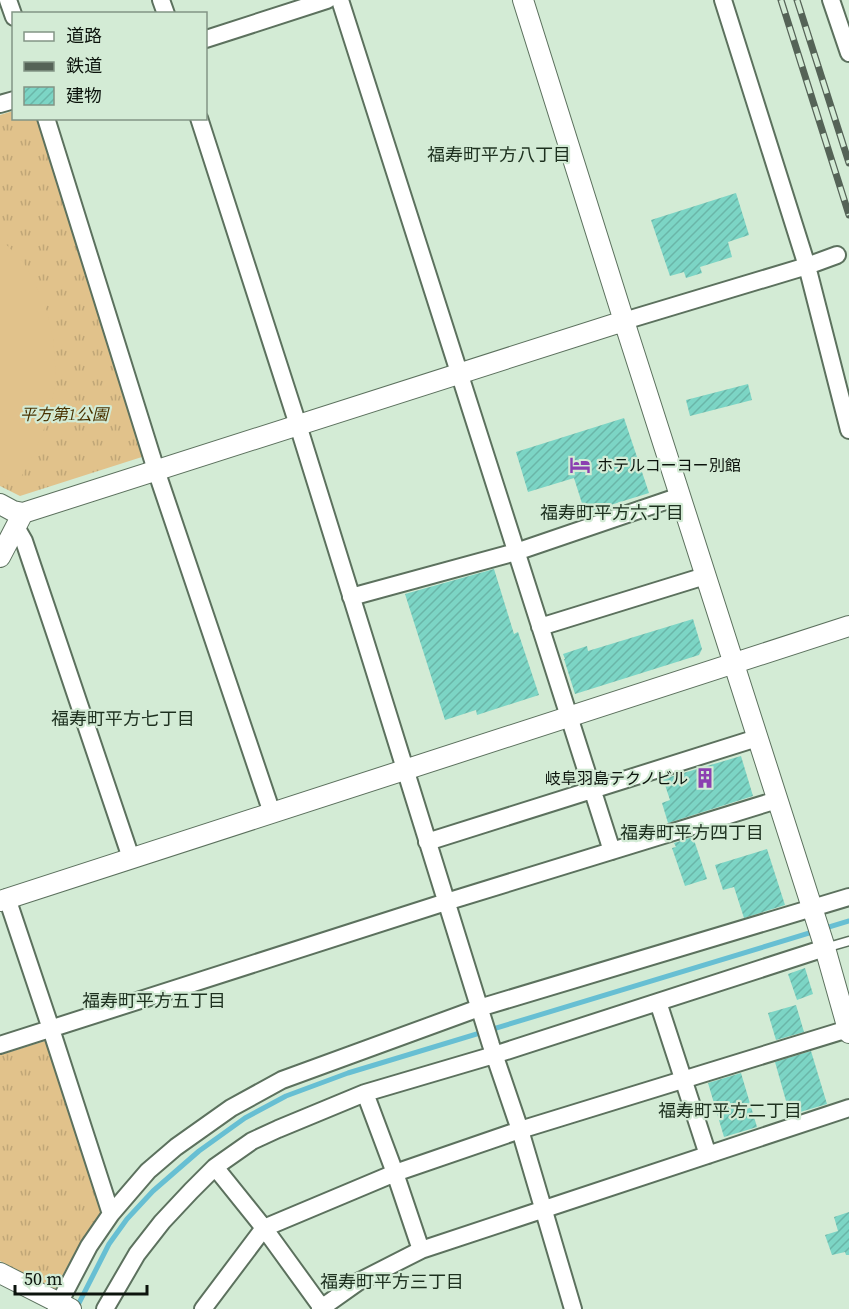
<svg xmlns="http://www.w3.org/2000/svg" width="849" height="1309" font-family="'Source Serif 4','Noto Sans JP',serif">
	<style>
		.grass { fill: url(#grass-tufts) }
		.garden { fill: #e1c28b }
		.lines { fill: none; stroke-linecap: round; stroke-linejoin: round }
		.stream { stroke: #67bfd3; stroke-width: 5 }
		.building { fill: url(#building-hatch) }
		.service-casing { stroke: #5c715e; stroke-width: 11 }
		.minor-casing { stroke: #5c715e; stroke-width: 20 }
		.tertiary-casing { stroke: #5c715e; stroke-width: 22 }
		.service { stroke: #fff; stroke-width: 8 }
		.minor { stroke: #fff; stroke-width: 16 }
		.tertiary { stroke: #fff; stroke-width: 20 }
		.rail-casing { stroke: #556357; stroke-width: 7 }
		.rail { stroke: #d3ebd5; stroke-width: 4.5; stroke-dasharray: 14; stroke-linecap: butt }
		.labels { text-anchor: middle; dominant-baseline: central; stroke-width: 4.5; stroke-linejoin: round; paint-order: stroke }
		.park-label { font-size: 16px; font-style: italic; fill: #493200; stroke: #d3ebd5 }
		.poi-label { font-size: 16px; fill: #0c140d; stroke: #d3ebd5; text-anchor: start }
		.neighbourhood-label { font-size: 18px; fill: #1d301f; stroke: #d3ebd5 }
	</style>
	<defs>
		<pattern id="grass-tufts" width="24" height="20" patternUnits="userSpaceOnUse" patternTransform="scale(1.5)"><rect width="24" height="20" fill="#e1c28b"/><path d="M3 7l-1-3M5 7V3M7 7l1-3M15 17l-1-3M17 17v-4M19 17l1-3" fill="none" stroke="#c0a677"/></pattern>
		<pattern id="building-hatch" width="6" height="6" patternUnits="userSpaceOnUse" patternTransform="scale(1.5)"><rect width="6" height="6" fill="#7cd5c5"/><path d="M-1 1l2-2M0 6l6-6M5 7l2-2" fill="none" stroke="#6ab6a8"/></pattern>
	</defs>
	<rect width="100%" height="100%" fill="#d3ebd5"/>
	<path class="grass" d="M13,111L14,118L38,119L145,456L20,496L0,486V115Z
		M45,1041L103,1213L80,1243L55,1289L0,1261V1055Z"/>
	<path class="garden" d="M0,238L24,263L45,304L53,339L56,379L48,419L35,451L18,483L0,473Z"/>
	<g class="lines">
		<path class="stream" d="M76,1309L109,1244L127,1219L153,1191L199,1151L245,1118L286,1096L348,1073L849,921"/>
	</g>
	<path class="building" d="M736,193L749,235L728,242L732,257L700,267L702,273L686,278L684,272L670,276L651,220Z
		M748,384L752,400L690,416L686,400Z
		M624,418L649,493L585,513L574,478L528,492L516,452Z
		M494,569L514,634L518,632L539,695L477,715L476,710L445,720L405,594Z
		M693,619L702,649L699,655L575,694L564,659H565L563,654L587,646L588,651Z
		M741,756L753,796L668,823L662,803L670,800L663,779Z
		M693,837L707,879L685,886L672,848L676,847L674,843Z
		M767,849L785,905L744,918L734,887L723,890L715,865Z
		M805,968L813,994L797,1000L788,974Z
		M796,1005L804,1032L776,1040L768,1013Z
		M811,1051L827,1104L790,1115L775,1062Z
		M741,1073L757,1127L724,1137L708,1083Z
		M849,1212V1255H846L845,1252L832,1255L825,1235L838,1231L834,1217Z"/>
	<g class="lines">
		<g class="service-casing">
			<path id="service" d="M825,948L849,941"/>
		</g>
		<g class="minor-casing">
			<path id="minor" d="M8,0L14,17
				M161,0L166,14
				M340,0L612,851
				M723,0L807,266L849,430
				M831,0L849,53
				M206,39L327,0
				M0,104L14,100
				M46,118L156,470L272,813
				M199,118L298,425L491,1045L520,1130L573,1309
				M624,321L807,266L837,255
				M16,527L24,541L131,858
				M351,597L516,552L680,496
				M540,627L705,576
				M427,842L757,738
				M7,898L51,1029L111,1214
				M658,1002L708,1155
				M0,1045L446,902L777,800
				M365,1093L395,1173L421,1250
				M215,1167L264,1228L322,1308
				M56,1309L89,1246L111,1214L148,1171L176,1147L231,1108L282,1080L479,1008L849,897
				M105,1309L137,1254L162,1222L191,1191L215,1167L252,1141L278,1129L365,1093L494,1055L825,948
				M203,1309L264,1228L395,1173L520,1130L848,1029
				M320,1309L358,1282L421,1250L849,1108"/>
		</g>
		<g class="tertiary-casing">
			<path id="tertiary" d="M523,0L624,321L825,948L849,1033
				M0,504L13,511L23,513L624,321
				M0,557L23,513
				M0,901L849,626
				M0,1273L71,1309"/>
		</g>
		<use href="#service" class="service"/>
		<use href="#minor" class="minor"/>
		<use href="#tertiary" class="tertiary"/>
		<g class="rail-casing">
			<path id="rail" d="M781,0L849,215
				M797,0L849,163"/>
		</g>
		<use href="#rail" class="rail"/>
	</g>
	<defs>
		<g id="hotel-bare" transform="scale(1.62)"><path d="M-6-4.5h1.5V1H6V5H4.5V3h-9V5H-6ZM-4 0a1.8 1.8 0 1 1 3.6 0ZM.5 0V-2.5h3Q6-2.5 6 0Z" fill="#8b40b1" stroke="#d3ebd5" stroke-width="2.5" paint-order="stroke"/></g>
		<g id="building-bare" transform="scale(1.62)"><path d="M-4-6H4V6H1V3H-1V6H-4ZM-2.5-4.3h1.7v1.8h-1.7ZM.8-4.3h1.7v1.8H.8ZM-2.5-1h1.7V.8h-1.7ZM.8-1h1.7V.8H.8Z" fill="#8b40b1" stroke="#d3ebd5" stroke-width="2.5" paint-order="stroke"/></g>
	</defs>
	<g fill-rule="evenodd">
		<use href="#hotel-bare" x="580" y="465"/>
		<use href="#building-bare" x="705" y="778"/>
	</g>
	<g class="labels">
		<g class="park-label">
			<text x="64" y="414">平方第1公園</text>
		</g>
		<g class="poi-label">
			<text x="597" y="465">ホテルコーヨー別館</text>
			<text x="688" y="778" text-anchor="end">岐阜羽島テクノビル</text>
		</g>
		<g class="neighbourhood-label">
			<text x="499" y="154">福寿町平方八丁目</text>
			<text x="612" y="512">福寿町平方六丁目</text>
			<text x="123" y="718">福寿町平方七丁目</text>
			<text x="692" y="832">福寿町平方四丁目</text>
			<text x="154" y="1000">福寿町平方五丁目</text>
			<text x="730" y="1110">福寿町平方二丁目</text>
			<text x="392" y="1281">福寿町平方三丁目</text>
		</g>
	</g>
	<rect x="12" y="12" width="195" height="108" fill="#d3ebd5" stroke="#839585" stroke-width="1.5"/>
	<rect x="24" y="32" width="30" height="9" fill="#ffffff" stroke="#839585" stroke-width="1.5"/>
	<text x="66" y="42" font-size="18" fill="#0c140d">道路</text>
	<rect x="24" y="62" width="30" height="9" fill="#556357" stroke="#839585" stroke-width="1.5"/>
	<text x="66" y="72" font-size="18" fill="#0c140d">鉄道</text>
	<rect x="24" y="87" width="30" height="18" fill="url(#building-hatch)" stroke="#839585" stroke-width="1.5"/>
	<text x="66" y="102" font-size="18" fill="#0c140d">建物</text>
	<path d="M15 1285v9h132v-9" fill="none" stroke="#0c140d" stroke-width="3"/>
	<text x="24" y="1285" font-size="18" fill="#0c140d" stroke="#d3ebd5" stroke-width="4.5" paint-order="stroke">50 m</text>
</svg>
